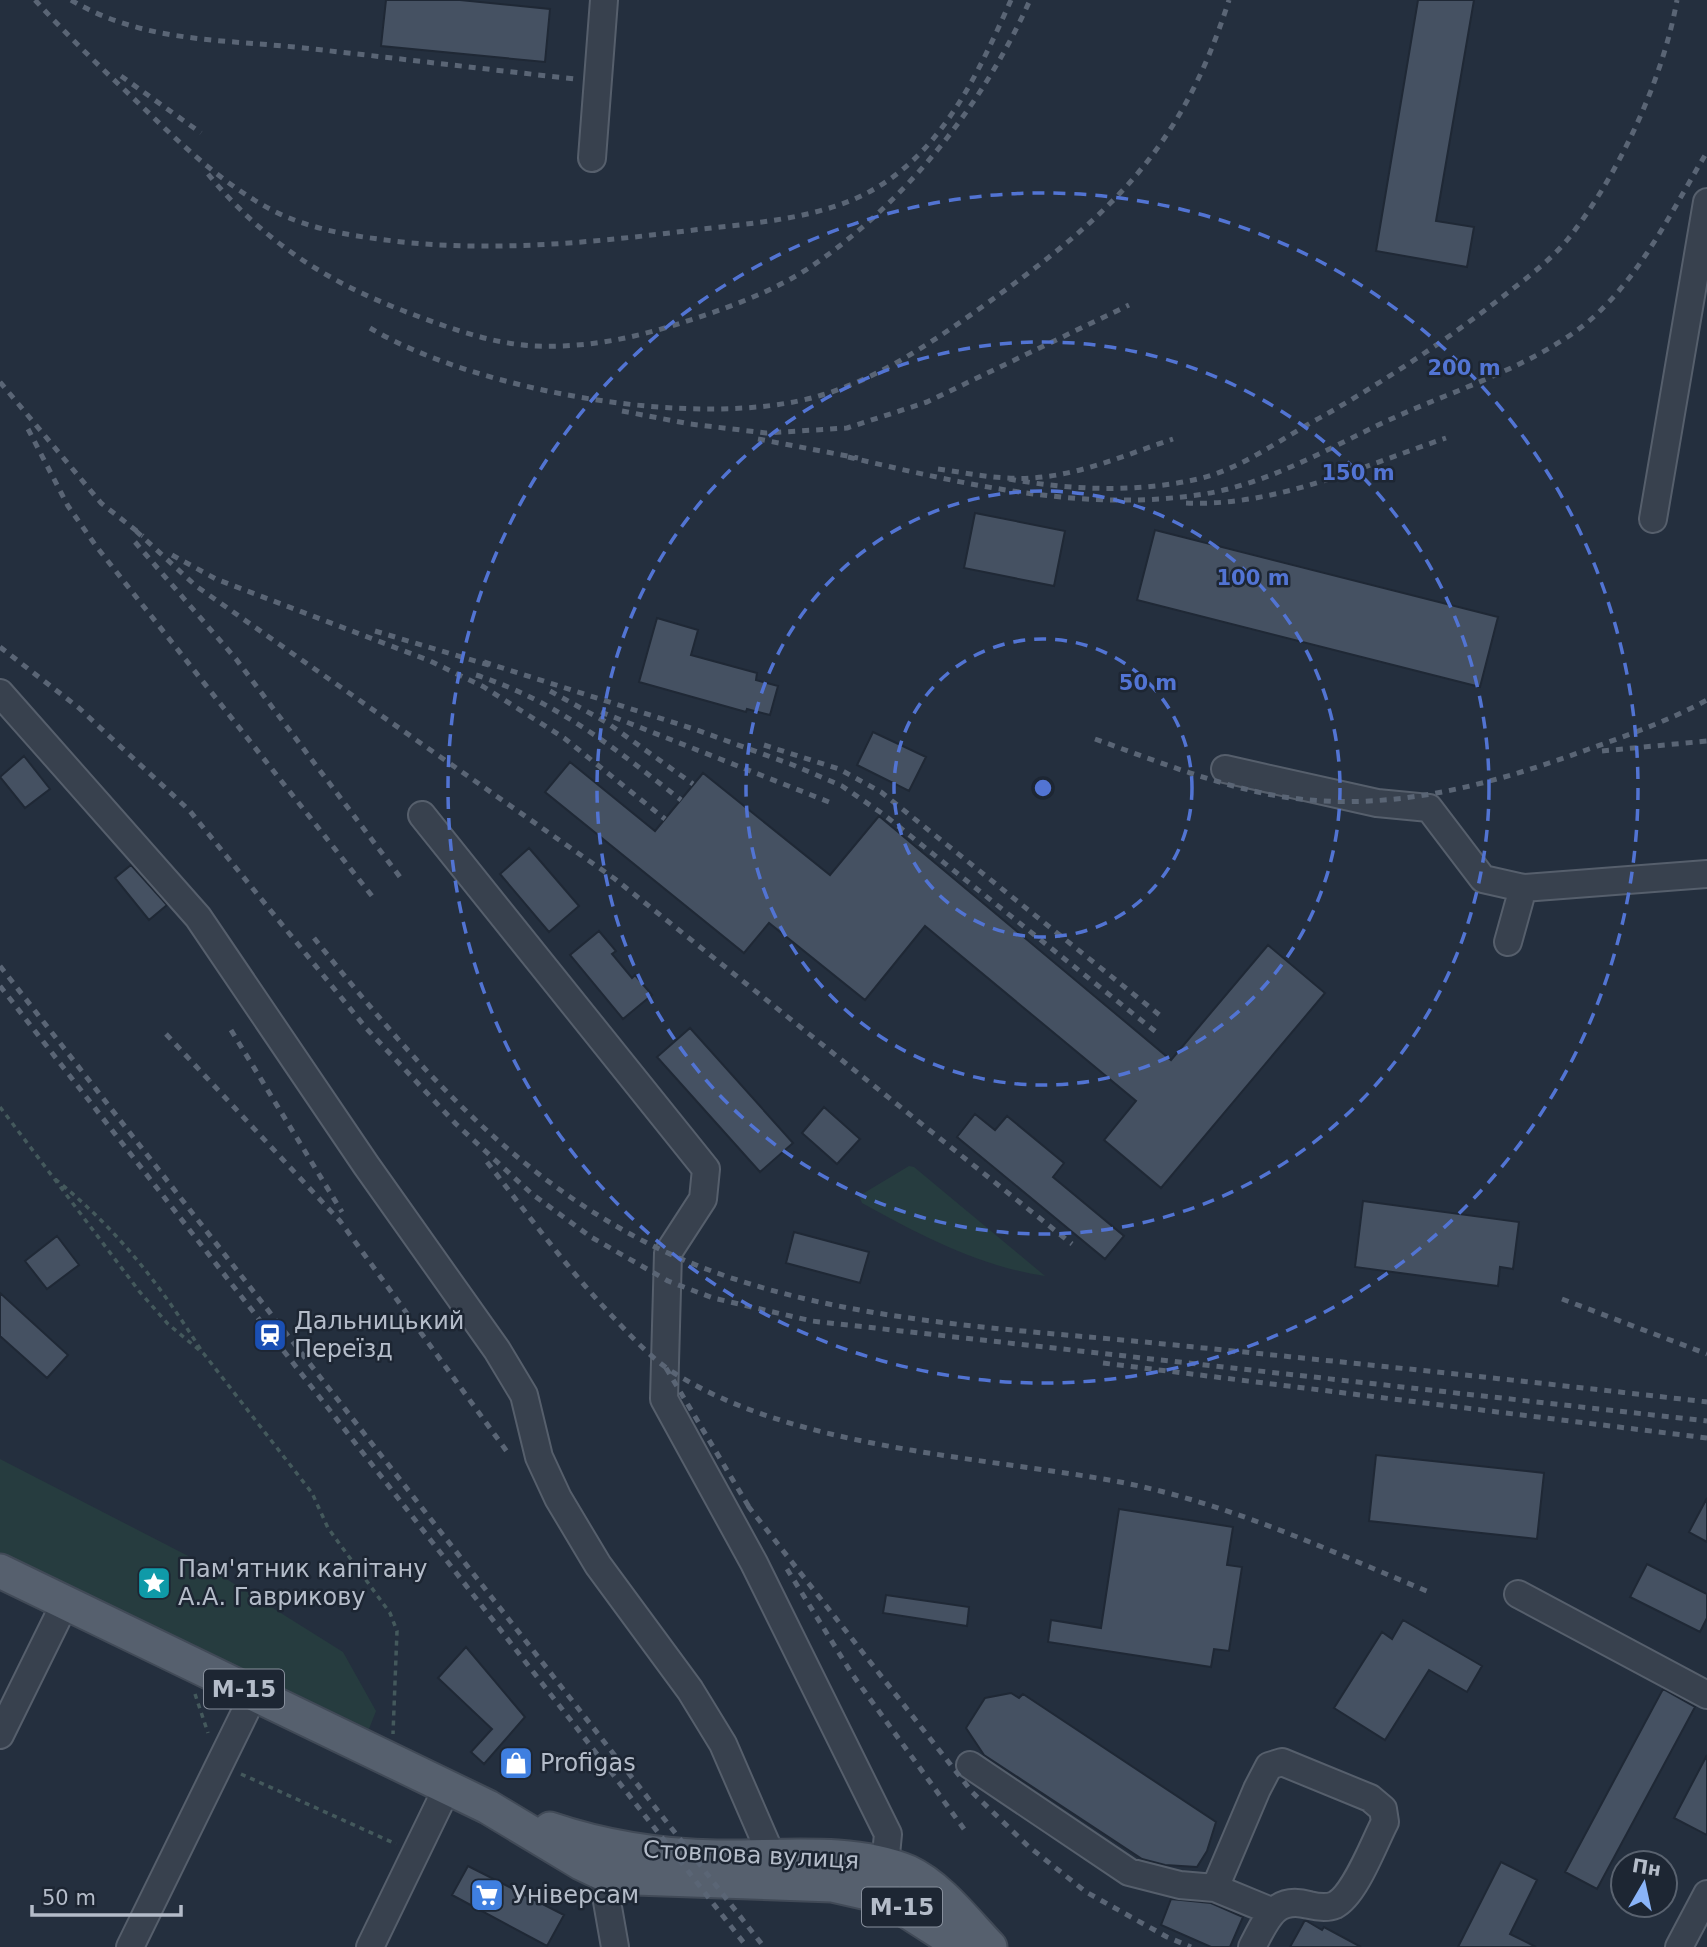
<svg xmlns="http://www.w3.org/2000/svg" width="1707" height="1947" font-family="'DejaVu Sans',sans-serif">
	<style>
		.green { fill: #263c3f }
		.building { fill: #455162; stroke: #1f2835; stroke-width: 2 }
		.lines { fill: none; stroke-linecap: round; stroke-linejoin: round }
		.minor-casing { stroke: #565f6c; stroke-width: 30 }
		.major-casing { stroke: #414a57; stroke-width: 37 }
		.path { stroke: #44595c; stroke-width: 3.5; stroke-dasharray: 5 5; stroke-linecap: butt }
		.minor { stroke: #38414e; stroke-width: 26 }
		.major { stroke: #56606e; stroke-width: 33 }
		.rail { stroke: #5a6575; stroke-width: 5; stroke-dasharray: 7 7; stroke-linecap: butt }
		.ring { fill: none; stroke: #5274d3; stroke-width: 3.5; stroke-dasharray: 12 9 }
		.labels { text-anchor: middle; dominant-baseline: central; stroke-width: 5; stroke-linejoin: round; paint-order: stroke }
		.shield { fill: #1d2633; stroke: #878f9c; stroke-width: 2 }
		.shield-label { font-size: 23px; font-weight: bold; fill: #b4bcc9 }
		.poi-label { font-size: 24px; fill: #b4bcc9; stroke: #1d2633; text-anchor: start }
		.street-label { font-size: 24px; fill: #b4bcc9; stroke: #1d2633 }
		.centre { fill: #5274d3; stroke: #1d2633; stroke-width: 3.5 }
		.ring-label { font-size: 21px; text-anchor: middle; font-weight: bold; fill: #5274d3; stroke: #1d2633; stroke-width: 5; stroke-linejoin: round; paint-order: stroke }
	</style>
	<rect width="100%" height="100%" fill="#242f3e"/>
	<path class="green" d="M909,1166L914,1167L1045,1276C981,1267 918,1234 862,1203L859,1196Z
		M0,1459L196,1560L343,1652L376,1711L369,1729L0,1553Z"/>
	<path class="building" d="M386,0H460L550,9L545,62L381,46Z
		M1418,0H1474L1436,221L1474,227L1467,267L1376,251Z
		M975,513L1065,531L1054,586L964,568Z
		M1155,530L1498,617L1480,687L1137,600Z
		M657,618L698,630L691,655L757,673L756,680L778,686L770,715L747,709L746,712L639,682Z
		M873,732L926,757L909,791L857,765Z
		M24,756L50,789L25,808L0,777Z
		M570,762L655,831L703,773L830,875L879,816L1171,1060L1268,945L1325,993L1161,1188L1104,1140L1136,1101L925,926L865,1000L769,923L744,953L545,792Z
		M529,848L579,906L549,932L500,874Z
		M131,865L167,905L149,920L115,878Z
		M599,931L616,951L612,954L632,978L635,975L652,995L623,1019L570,955Z
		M690,1028L793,1143L760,1172L657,1057Z
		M824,1107L860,1139L837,1164L802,1133Z
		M975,1114L995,1130L1007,1116L1064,1163L1053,1177L1124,1236L1105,1259L957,1137Z
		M1363,1201L1519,1222L1513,1269L1500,1267L1498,1286L1355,1267Z
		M794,1232L869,1252L860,1283L786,1263Z
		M57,1236L79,1265L47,1289L25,1261Z
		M0,1293L68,1355L47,1378L0,1336Z
		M1376,1455L1544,1473L1537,1539L1369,1521Z
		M1707,1498V1542L1689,1532Z
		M1119,1509L1233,1527L1227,1565L1242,1567L1229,1651L1214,1649L1211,1667L1048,1642L1051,1620L1101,1628Z
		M1647,1564L1707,1594V1618L1700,1632L1630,1597Z
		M886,1595L969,1607L967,1626L883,1613Z
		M1403,1620L1482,1666L1467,1692L1429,1670L1385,1740L1334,1708L1382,1632L1392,1639Z
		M466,1647L525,1717L484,1764L471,1752L492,1729L438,1678Z
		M1663,1689L1695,1707L1597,1889L1565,1872Z
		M1011,1693L1019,1698L1023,1694L1216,1822L1207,1851L1197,1867L1165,1865L1142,1859L984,1755L966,1728L985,1698Z
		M1707,1755V1835L1674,1818Z
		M1501,1862L1537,1880L1510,1934L1536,1947H1458Z
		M468,1866L564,1915L547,1946L452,1895Z
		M1171,1899L1211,1903L1243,1917L1230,1947H1211L1161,1925Z
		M1305,1920L1322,1930L1324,1927L1361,1947H1290Z"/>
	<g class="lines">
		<g class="minor-casing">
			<path id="minor" d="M592,158L604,0
				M1653,519L1707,202
				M0,693L198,917L366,1165L497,1350L524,1395L539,1457L558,1498L598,1565L690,1690L723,1744L772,1857
				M1225,769L1377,803L1429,808L1483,879L1523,888L1707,874
				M422,815L706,1169L703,1199L668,1253L664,1399L754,1563L888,1834L885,1865
				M1508,942L1523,888
				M1518,1594L1707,1695
				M0,1735L65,1603
				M970,1765L1129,1872L1180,1885L1215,1888L1271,1911
				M602,1873L615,1947
				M1215,1888L1257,1789L1269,1766L1282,1762L1370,1798L1383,1809L1385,1822C1374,1843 1355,1895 1335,1905C1328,1908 1317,1907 1309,1905C1274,1895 1266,1921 1252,1947
				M130,1947L254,1694
				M370,1947L447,1788
				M1679,1947L1707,1894"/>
		</g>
		<g class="major-casing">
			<path id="major" d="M0,1571L488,1807L581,1863L602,1873L635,1878L832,1885L885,1897L963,1947
				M550,1829C603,1847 661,1856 717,1857C778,1858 851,1848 908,1872C940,1887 966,1922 990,1947"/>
		</g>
		<path class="path" d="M0,1107L139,1291L168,1324L204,1354L312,1493L328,1528L390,1613L397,1631L393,1734
			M55,1179C118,1230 158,1282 201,1350
			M195,1694L208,1733
			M241,1774L396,1844"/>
		<use href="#minor" class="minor"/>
		<use href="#major" class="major"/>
		<path class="rail" d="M35,0C65,33 98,65 131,96C177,140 223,187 282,215C321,232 360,237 402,242C500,252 597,242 694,230C753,223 824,219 876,188C945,148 980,69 1011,0
			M71,0C144,43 222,39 304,48C394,58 484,69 575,79
			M121,76L201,133
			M208,174C262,240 325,281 404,311C446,327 491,344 536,346C587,348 634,338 681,323C725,309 773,292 812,266C907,201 983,105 1030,0
			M370,328C476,391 702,432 822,395C879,378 931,343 979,309C1107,218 1180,154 1229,0
			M0,382L101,503L143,536
			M622,411L690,424L766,433L847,428L927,402L1129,305
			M28,429L68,506L96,546L372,896
			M758,439L858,458
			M848,457C964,484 1084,513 1204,494C1273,483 1337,443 1400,415C1463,387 1552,359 1601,310C1646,266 1675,205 1707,152
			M938,469C961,472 984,477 1007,478C1065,482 1119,457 1173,439
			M1009,479C1070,490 1136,493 1198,479C1242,469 1285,436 1325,415C1386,380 1445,341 1501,298C1524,280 1549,262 1568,239C1618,176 1663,80 1677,0
			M1186,503C1275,507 1363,466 1446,438
			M136,531L196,586L615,879L1072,1244
			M135,542L236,659L400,877
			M172,555L216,579L428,660L484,687L564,738L665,819
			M375,631L492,666
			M0,647L79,708L189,810L366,1028L456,1124L532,1194L591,1237L668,1281L713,1298L812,1321L1707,1421
			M484,662L697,730L793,765L842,786L883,814L1156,1032
			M476,675C556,701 616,749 681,800
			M550,691L606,722L693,784
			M601,712L829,802
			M1095,739C1151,759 1208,782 1267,794C1379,816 1485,787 1589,749C1629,735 1670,720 1707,700
			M764,745L839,769L881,792L1162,1017
			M1602,751L1707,741
			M314,938C408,1055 498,1162 632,1235C791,1322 988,1326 1164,1344C1345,1362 1526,1381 1707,1402
			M0,966L764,1947
			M0,986L747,1947
			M231,1030L342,1212
			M166,1034L340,1221L508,1453
			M487,1162C528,1215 567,1268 613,1317C629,1334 648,1355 668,1369C789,1449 979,1456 1120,1482C1228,1503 1328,1550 1429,1592
			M1562,1299L1707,1354
			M1103,1363L1707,1438
			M666,1368L752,1512
			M748,1506L972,1792L1028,1846L1086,1892L1167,1937L1191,1947
			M787,1569L852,1674L964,1829"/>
	</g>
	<g class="ring">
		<circle cx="1043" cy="788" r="149"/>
		<circle cx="1043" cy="788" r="297"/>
		<circle cx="1043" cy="788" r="446"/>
		<circle cx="1043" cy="788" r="595"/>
	</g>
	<defs>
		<g id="station-square" transform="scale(1.75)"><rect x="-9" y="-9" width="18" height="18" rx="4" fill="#1a4fb4" stroke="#1d2633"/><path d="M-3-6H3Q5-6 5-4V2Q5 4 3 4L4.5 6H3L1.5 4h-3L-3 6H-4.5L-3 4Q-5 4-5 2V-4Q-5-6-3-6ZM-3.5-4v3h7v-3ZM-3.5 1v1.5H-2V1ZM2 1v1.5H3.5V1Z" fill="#fff"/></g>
		<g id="sight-square" transform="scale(1.75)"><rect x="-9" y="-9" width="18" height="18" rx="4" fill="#0f9aa8" stroke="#1d2633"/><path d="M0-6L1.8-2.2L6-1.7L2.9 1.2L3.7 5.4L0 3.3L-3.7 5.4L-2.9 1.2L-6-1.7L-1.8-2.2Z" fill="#fff"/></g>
		<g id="shop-square" transform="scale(1.75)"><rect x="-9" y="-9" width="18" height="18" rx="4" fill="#3f7fe0" stroke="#1d2633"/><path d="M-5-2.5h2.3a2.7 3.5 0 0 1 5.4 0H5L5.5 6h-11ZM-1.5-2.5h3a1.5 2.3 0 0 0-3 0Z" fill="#fff"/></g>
		<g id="supermarket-square" transform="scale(1.75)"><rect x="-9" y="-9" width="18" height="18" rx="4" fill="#3f7fe0" stroke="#1d2633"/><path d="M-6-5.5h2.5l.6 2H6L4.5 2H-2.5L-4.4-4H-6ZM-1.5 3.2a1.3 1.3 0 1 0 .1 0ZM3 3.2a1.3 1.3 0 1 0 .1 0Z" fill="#fff"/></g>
	</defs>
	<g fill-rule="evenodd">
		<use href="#station-square" x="270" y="1335"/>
		<use href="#sight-square" x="154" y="1583"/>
		<use href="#shop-square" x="516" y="1763"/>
		<use href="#supermarket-square" x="487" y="1895"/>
	</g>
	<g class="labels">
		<g class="shield">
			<rect x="204" y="1669.5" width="80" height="39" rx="5"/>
			<rect x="862" y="1887.5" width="80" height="39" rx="5"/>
		</g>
		<g class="shield-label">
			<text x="244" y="1689">М-15</text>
			<text x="902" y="1907">М-15</text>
		</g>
		<g class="poi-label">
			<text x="294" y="1321">Дальницький<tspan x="294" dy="28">Переїзд</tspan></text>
			<text x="178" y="1569">Пам'ятник капітану<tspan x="178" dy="28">А.А. Гаврикову</tspan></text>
			<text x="540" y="1763">Profigas</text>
			<text x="512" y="1895">Універсам</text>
		</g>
		<g class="street-label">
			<text transform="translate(751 1855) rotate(3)">Стовпова вулиця</text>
		</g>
	</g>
	<circle cx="1043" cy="788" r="10" class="centre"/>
	<g class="ring-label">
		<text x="1464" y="375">200 m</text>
		<text x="1358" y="480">150 m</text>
		<text x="1253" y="585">100 m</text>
		<text x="1148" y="690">50 m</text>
	</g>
	<g transform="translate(1644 1884) rotate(9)"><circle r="33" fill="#1d2633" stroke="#59626f" stroke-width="2"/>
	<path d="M0-5L12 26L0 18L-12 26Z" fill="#8ab4f8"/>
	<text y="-10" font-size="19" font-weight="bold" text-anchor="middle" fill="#b4bcc9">Пн</text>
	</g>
	<path d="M32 1905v10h149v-10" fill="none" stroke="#b4bcc9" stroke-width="3.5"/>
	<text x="42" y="1905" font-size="21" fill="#b4bcc9" stroke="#1d2633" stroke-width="5" paint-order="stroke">50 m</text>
</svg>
